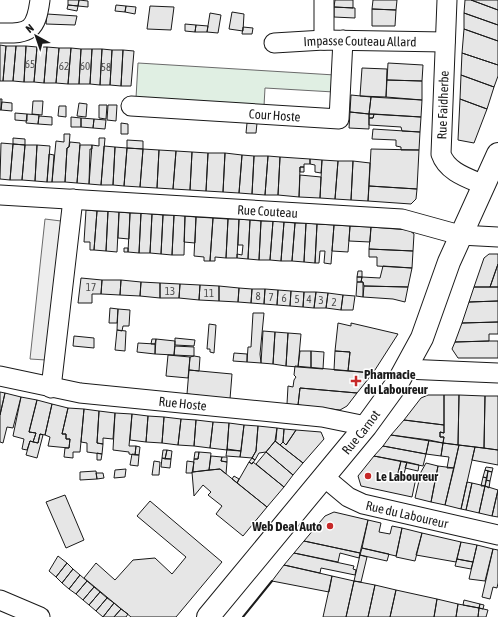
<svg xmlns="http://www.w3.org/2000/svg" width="498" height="617" font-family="'Asap Condensed',sans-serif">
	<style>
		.green { fill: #e0efe3; stroke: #6a6a6a }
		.parking { fill: #ededed; stroke: #6a6a6a }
		.building { fill: #e6e6e6; stroke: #1a1a1a }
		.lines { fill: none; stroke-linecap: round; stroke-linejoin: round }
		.minor-casing { stroke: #1a1a1a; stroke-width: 21 }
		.secondary-casing { stroke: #1a1a1a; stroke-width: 24 }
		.minor { stroke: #fff; stroke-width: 19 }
		.secondary { stroke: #fff; stroke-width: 22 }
		.wall { stroke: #1a1a1a; stroke-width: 2 }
		.poi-dot { fill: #c62828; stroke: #fff; stroke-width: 1.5 }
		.labels { text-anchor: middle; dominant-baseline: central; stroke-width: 3; stroke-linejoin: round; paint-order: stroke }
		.number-label { font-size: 11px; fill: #4d4d4d }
		.street-label { font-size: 13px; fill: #1a1a1a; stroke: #fff }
		.poi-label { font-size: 13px; font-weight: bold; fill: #1a1a1a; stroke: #fff; text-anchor: start }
	</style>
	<rect width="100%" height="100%" fill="#fff"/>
	<path class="green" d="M138,63L335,75L334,92L265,88L264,106L136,98Z"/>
	<path class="parking" d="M45,219L61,221L46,360L30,359Z"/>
	<path class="building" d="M68,0H79L78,6L68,5Z
		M79,0L88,1V7L78,6Z
		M335,0H353V8L334,7Z
		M373,0H397L396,10L372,9Z
		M465,0H471L498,10V25L464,13Z
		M471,0H498V10Z
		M68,5L78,6L77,11L67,9Z
		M116,5L126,6L125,12L115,11Z
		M126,6L136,7L135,14L125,12Z
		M150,6L174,7L171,30L147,29Z
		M334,7L355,8V18L334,17Z
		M372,9L396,10L395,26H372Z
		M232,12L244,14L243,31L229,29Z
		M210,13L221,15L218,33L207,32Z
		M464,13L498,25V41L464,29Z
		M47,14L77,16L75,25L46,24Z
		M185,24L196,25L195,32L185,31Z
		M196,25L208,26L207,32H195Z
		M243,27L253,28L252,34H242Z
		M464,29L498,41V65L462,53Z
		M0,45L6,46L3,81H0Z
		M6,46H16L13,81H3Z
		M16,46H26L24,82L13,81Z
		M26,46L37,47L34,82H24Z
		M37,47H47L44,83L34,82Z
		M47,47L59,48L56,83H44Z
		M59,48H71L68,84L56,83Z
		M71,48L81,49L79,84H68Z
		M81,49H92L90,84H79Z
		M92,49H102L100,85L90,84Z
		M102,49L112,50L110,85H100Z
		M112,50H123L121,86L110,85Z
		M123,50L134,51L131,86H121Z
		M462,53L498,65V76L494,87L461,75Z
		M388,63L423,65L422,81L387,80Z
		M362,68L387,69L386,97L360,96Z
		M461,75L494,87L487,109L460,99Z
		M387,80L422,81V100L386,97Z
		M351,95L371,97L369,114L350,112Z
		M371,97L422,100L421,117L369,114Z
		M0,99H2L1,110H0Z
		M460,99L487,109L474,143L458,140Z
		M33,101H43L42,115L32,114Z
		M2,102L12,103V111L1,110Z
		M79,103L87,104L86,117L77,116Z
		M99,105H107L106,119L99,118Z
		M108,105H117L116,121L107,120Z
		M59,106H66V117L58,116Z
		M350,112L369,114V129L349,128Z
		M15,113L27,114V121L15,120Z
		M27,114L39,115L38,124L26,123Z
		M369,114H374L373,118H369Z
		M374,114L421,117L420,132L402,131L401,127L369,125V118H373Z
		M39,116L52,117V125L38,124Z
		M71,117L81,118V127H71Z
		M81,118L94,119L93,128L81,127Z
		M94,119L106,120L105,129L93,128Z
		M121,123L128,124V134H121Z
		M247,123H257L256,133H246Z
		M373,129L420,132L419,150H401V147L396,146V140L372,139Z
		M64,134H70L69,147L67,148L65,182H52L56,141L64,142Z
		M13,138L25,139V145L13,144Z
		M99,138H105L101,185L89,184L90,149H92V145L99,146Z
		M127,140L143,141V149L127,148Z
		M70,142L80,143L77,183L65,182L67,148L69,147Z
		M1,143L13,144L10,180L0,179Z
		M13,144L25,145L22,180H10Z
		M25,145H37L35,181L22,180Z
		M37,145L50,146L47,182L35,181Z
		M80,145H92L89,184L77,183Z
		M104,146L115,147L113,185H101Z
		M115,147L127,148L124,186L113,185Z
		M127,148L143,149L140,187L124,186Z
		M143,149L159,150L157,188L140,187Z
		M371,149L419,150L417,189L369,186Z
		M159,150L176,151L173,189L157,188Z
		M176,151L192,152L190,190L173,189Z
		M192,152L208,153L206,191L190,190Z
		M208,153H225L223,192L206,191Z
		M225,153L242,155L239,193L223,192Z
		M49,154L54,155L52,182H47Z
		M242,155L254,156L252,194L239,193Z
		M254,156H268L265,195L252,194Z
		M268,156L280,157L278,195H265Z
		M280,157L310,159V164H304V167H300L299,197L278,195Z
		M310,159L322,160L321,173L315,172V165L310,164Z
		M322,160L338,161L335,199L320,198Z
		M338,161H353L351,200L335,199Z
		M353,161L370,163L368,201L351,200Z
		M300,167H304V172H300Z
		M300,175L321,177L320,198L299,197Z
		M369,186L417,189L416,199L411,204L368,201Z
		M86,210L97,211L94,250H90V242H84Z
		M97,211H108L106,251L94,250Z
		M108,211L119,212L117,252L106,251Z
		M119,212L130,213L129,239L118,238Z
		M130,213H141L139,253L128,252Z
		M141,213L152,214L150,253H139Z
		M152,214L163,215L161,254L150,253Z
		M163,215H174L172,255L161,254Z
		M174,215L185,216L184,255H172Z
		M185,216L196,217L195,243L184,242Z
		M196,217L213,218L210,261H204V257L194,256Z
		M213,218L228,219L226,258L215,257V261H210Z
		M228,219H239L237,258H226Z
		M239,219L250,220L248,259L237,258V254L242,255L243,245H238Z
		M250,220L261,221L259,260L248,259Z
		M261,221H273L270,260H259Z
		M273,221L284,222L281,261L270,260Z
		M284,222L295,223L292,261H281Z
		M295,223H306L304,262L292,261Z
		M306,223L317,224L315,263L304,262Z
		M317,224L334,225L331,264L324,263L325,251H320L319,263H315Z
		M334,225L350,226L348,252L332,251Z
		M350,226L371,227L370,242L349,241Z
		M371,227L409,230L414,234L413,251L369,249Z
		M124,248H128V252H124Z
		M369,249L413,251L412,268L377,266V257H369Z
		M489,254H498V264L490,287H474L484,258Z
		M498,264V287H490Z
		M383,266L412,268L408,287L364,286L363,282H361L362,277L380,278Z
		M358,271H362V277H357Z
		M357,277H362L361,282H357Z
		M81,278L102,280L101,294H92V303H78Z
		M102,280H121L120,295L101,294Z
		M121,280L141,282L140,296L120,295Z
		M141,282L160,283V298L140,296Z
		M357,282H363V297L356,296Z
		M160,283L180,284L179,298H160Z
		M180,284L200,285L199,300L179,298Z
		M200,285L219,286V301L199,300Z
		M219,286L239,288L238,302L219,301Z
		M364,286L408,287L405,302L393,299L363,297Z
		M474,287H498V301L469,302Z
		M239,288L252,289L251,303L238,302Z
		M252,289H265L264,304L251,303Z
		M265,289L278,290L277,305L264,304Z
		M278,290L291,291L290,306L277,305Z
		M291,291L304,292L303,307L290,306Z
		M304,292H316L314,308L303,307Z
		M316,292L328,293L326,308H314Z
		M328,293L343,295L341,310L326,308Z
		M343,295L355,296L353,310H341Z
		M498,301V322L462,323L469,302Z
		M110,308L118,309L117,323H109Z
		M118,309L130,310L129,326H123L122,331L117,330Z
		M253,313H264L260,354L261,363L247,362L248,347H251Z
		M498,322V334H489V341L455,342L462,323Z
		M338,323L351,326V323L398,334L373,373L348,371L350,352L335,351Z
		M209,324L216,325L214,353L210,352V349H207Z
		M117,330L126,331L125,351L115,350Z
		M263,331L275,332L273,364L261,363Z
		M275,332L288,333L286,366L273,364Z
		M288,333L301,334L298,367L286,366Z
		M74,336L94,338V348L73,346Z
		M175,338L195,340L194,346L175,345Z
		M152,339H156L155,344H151Z
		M156,339L175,341L174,355L155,354Z
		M489,341H498V358H458L452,349L455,342Z
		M138,343L155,344V354L137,352Z
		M175,346L194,347V356L174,355Z
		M300,351H311V368L298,367Z
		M311,351L324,352L323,369L311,368Z
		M335,351L350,352L348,371L334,370Z
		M234,353L247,354V362L233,361Z
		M168,355L190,357L188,378L166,376Z
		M194,356L200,357L199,371L189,370L190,357Z
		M295,366L373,373L357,393L300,388L298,405L287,404L288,386L293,387L294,380L296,377L294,375Z
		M189,370L232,374L230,399L187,394Z
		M300,388L357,393L347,406L340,410L298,405Z
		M0,392L5,393L0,415Z
		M5,393L21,397L13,428L7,427L3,443L0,442V415Z
		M428,395H444V425L404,420L421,398Z
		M444,395H459L458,445L443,443L444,437H440V432L444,433Z
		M459,395L485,396L484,448L458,445Z
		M485,396H498V450L484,448Z
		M21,397L37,400L29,432L36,433L33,442L30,441L27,450L22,449L24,439L13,436Z
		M37,400L52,404L45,435L40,434L38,443L33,442L36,433L29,432Z
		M52,404L68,408L62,434H66V439H70L69,448L48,446L50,437L45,435Z
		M68,408L84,409L80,452H73V458L64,457L65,448H69L70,439H66V434H62Z
		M84,409L99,411L97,443L103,444L102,454L87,452V443L81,442Z
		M99,411L115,413L113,439L103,438V444L97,443Z
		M115,413L132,414L129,446H136L135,455L129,454V452L113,450Z
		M132,414L148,416L146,442L130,440Z
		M148,416L164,417L162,443L146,442Z
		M164,417L181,419L178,445L162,443Z
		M181,419L196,420L194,446L178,445Z
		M196,420L213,422L210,448L194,446Z
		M404,420L444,425V433L440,432V437H444L443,443L391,435Z
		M213,422L229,423L227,450L210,448Z
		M229,423L244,425L241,451L227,450Z
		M244,425L258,426L256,451L252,458L240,457Z
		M258,426L277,428L276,440L266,452L259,453L255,460L252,458L256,451Z
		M277,428L284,429L283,442L280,445L275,441Z
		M284,429L296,430L286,445L283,442Z
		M296,430L321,432L324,439L303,463L280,445L283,442L286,445Z
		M40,434L43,435L37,458L26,455L30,441L38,443Z
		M391,435L429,440L426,454L383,446Z
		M429,440L443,443L441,456L426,454Z
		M275,441L303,463L293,475L266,452Z
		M443,443L459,445L454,468H447L449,457L441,456Z
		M459,445L475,447L461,509L445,505Z
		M136,446L140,447L139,455H135Z
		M383,446L426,454L423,466L374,456Z
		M475,447L498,450V465L472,460Z
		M227,449L241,451L240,457L226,456Z
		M163,450H167L165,459L162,458Z
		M167,450L172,451L171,459H165Z
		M195,452H199L198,459H194Z
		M199,452L211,453L209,470L193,472L194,459H198Z
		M266,452L293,475L284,487L256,464Z
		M97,453L102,454L101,460H97Z
		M132,454L139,455L138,466L130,465Z
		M211,456L222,457L221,461L227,462L226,474L220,469L209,470Z
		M374,456L401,461L398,473L416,478L412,497L361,486L358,476Z
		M222,457H227V462L221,461Z
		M162,458L171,459L170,468L161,467Z
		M252,458L255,460L252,464L249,462Z
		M154,461L160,462L159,475H152Z
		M187,461L194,462L192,473H186Z
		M401,461L407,462L404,474L398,473Z
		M249,462L252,464L253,462L284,487L267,507L237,483Z
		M407,462L419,465L418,471L405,468Z
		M426,463L438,466L431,502L415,498L421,472Z
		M438,466L454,468L445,505L431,502Z
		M486,467L493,468L492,472L485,470Z
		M126,469L125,477L114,478L115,470Z
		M220,469L267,507L243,536L216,514L222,506L208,495L211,492L203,485L194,496L192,472Z
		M485,470L488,471L487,478L483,477Z
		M96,471L97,479L80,480V472Z
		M488,471L492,472L490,481L486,480Z
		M96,473H103L104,478L97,479Z
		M234,476L239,479L237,483L232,479Z
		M483,477L487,478L485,486H481Z
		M486,480L490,481L489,488L485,486Z
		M467,482L472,483L466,510L461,509Z
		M472,483L485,486L479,513L466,510Z
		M485,486L498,490L492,516L479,513Z
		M498,490V517L492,516Z
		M65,495L84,540L66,548L46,502Z
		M150,501L222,562L176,617H131L84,578L96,563L115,580L133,560L155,558L172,574L186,557L137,516Z
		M334,512L368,520L360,553L304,541L325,516Z
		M368,520L381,523L379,532L390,534L392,526L402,528L396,556L362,548Z
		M402,528L422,533L415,561L396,557Z
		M422,533L461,542L456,562L416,555Z
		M304,541L360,553L359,558L340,553L338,562L294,553Z
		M461,542L477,545L473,562L457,559Z
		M477,545L493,549L485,581L469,579Z
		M362,548L389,554L387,561L360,555Z
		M493,549L498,550V583L497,588L493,587L490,599L482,597Z
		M294,553L354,566L353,569L356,570L355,575L321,568L320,573L284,565Z
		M360,555L367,557L361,582L354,581Z
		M58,556L67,563L56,577L49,571Z
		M457,559L473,562L471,569L455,566Z
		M67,563L73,569L62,583L56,577Z
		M284,565L332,576L329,592L272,581Z
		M73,569L80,575L69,589L62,583Z
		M80,575L87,581L76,594L69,589Z
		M332,576L354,581L346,617H323Z
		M87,581L94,587L83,600L76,594Z
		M354,581L375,585L368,617H346Z
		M375,585L396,590L390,617H368Z
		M94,587L100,592L89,605L83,600Z
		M396,590L437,599L434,617H390Z
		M100,592L107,598L96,611L89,605Z
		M107,598L114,603L103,617L96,611Z
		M437,599L458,604L456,617H434Z
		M464,600L480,604L479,608L463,605Z
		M114,603L121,609L114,617H103Z
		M458,604L479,608L478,617H456Z
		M480,604L484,605L483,609L479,608Z
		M479,608L488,610L486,617H478Z
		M121,609L128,614L126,617H114Z"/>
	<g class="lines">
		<g class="minor-casing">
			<g id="minor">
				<path d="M324,0V40"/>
				<path d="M447,0L441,154C447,172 468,178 484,185"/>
				<path d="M0,33C30,34 36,30 40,0"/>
				<path id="s1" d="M274,43L324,40L445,42"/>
				<path id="s2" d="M131,106L339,119L343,40"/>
				<path id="s3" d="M0,195L402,219L460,235L498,237"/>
				<path d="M405,369L498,373"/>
				<path id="s4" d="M0,376L80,393L322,417L366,426"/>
				<path d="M51,388L73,199"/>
				<path id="s5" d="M324,477L348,497L363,504L498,535"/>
				<path d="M0,600L40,617"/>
			</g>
		</g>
		<g class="secondary-casing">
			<g id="secondary">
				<path id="s6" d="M208,617L366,426L398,382L422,338L449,262L498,154"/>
			</g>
		</g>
		<use href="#minor" class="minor"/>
		<use href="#secondary" class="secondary"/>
		<path class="wall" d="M243,617L272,581"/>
	</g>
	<g class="poi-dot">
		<path d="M354 375h4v4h4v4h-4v4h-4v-4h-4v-4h4z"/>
		<circle cx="368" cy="476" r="4"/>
		<circle cx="330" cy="526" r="4"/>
	</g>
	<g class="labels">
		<g class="number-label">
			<text x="30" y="64">65</text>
			<text x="64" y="66">62</text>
			<text x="85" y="66">60</text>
			<text x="106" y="67">58</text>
			<text x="91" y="287">17</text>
			<text x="170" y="291">13</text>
			<text x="209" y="293">11</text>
			<text x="258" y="296">8</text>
			<text x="271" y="297">7</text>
			<text x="284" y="298">6</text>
			<text x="297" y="299">5</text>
			<text x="309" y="299">4</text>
			<text x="321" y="300">3</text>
			<text x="334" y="302">2</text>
		</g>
		<g class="street-label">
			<text stroke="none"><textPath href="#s1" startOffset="86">Impasse Couteau Allard</textPath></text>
			<text transform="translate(443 105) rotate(-88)">Rue Faidherbe</text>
			<text stroke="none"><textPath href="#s2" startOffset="144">Cour Hoste</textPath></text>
			<text stroke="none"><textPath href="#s3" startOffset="268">Rue Couteau</textPath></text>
			<text stroke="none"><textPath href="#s4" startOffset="185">Rue Hoste</textPath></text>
			<text stroke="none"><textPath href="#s6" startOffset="240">Rue Carnot</textPath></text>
			<text stroke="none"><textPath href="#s5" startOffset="93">Rue du Laboureur</textPath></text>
		</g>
		<g class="poi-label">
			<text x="364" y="374">Pharmacie<tspan x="364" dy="15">du Laboureur</tspan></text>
			<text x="376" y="476">Le Laboureur</text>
			<text x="322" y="526" text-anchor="end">Web Deal Auto</text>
		</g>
	</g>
	<g transform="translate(36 36) rotate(320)" stroke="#ffffff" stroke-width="3" paint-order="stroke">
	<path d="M0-3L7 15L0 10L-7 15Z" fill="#1a1a1a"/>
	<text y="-6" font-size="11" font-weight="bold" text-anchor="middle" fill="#1a1a1a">N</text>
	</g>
</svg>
